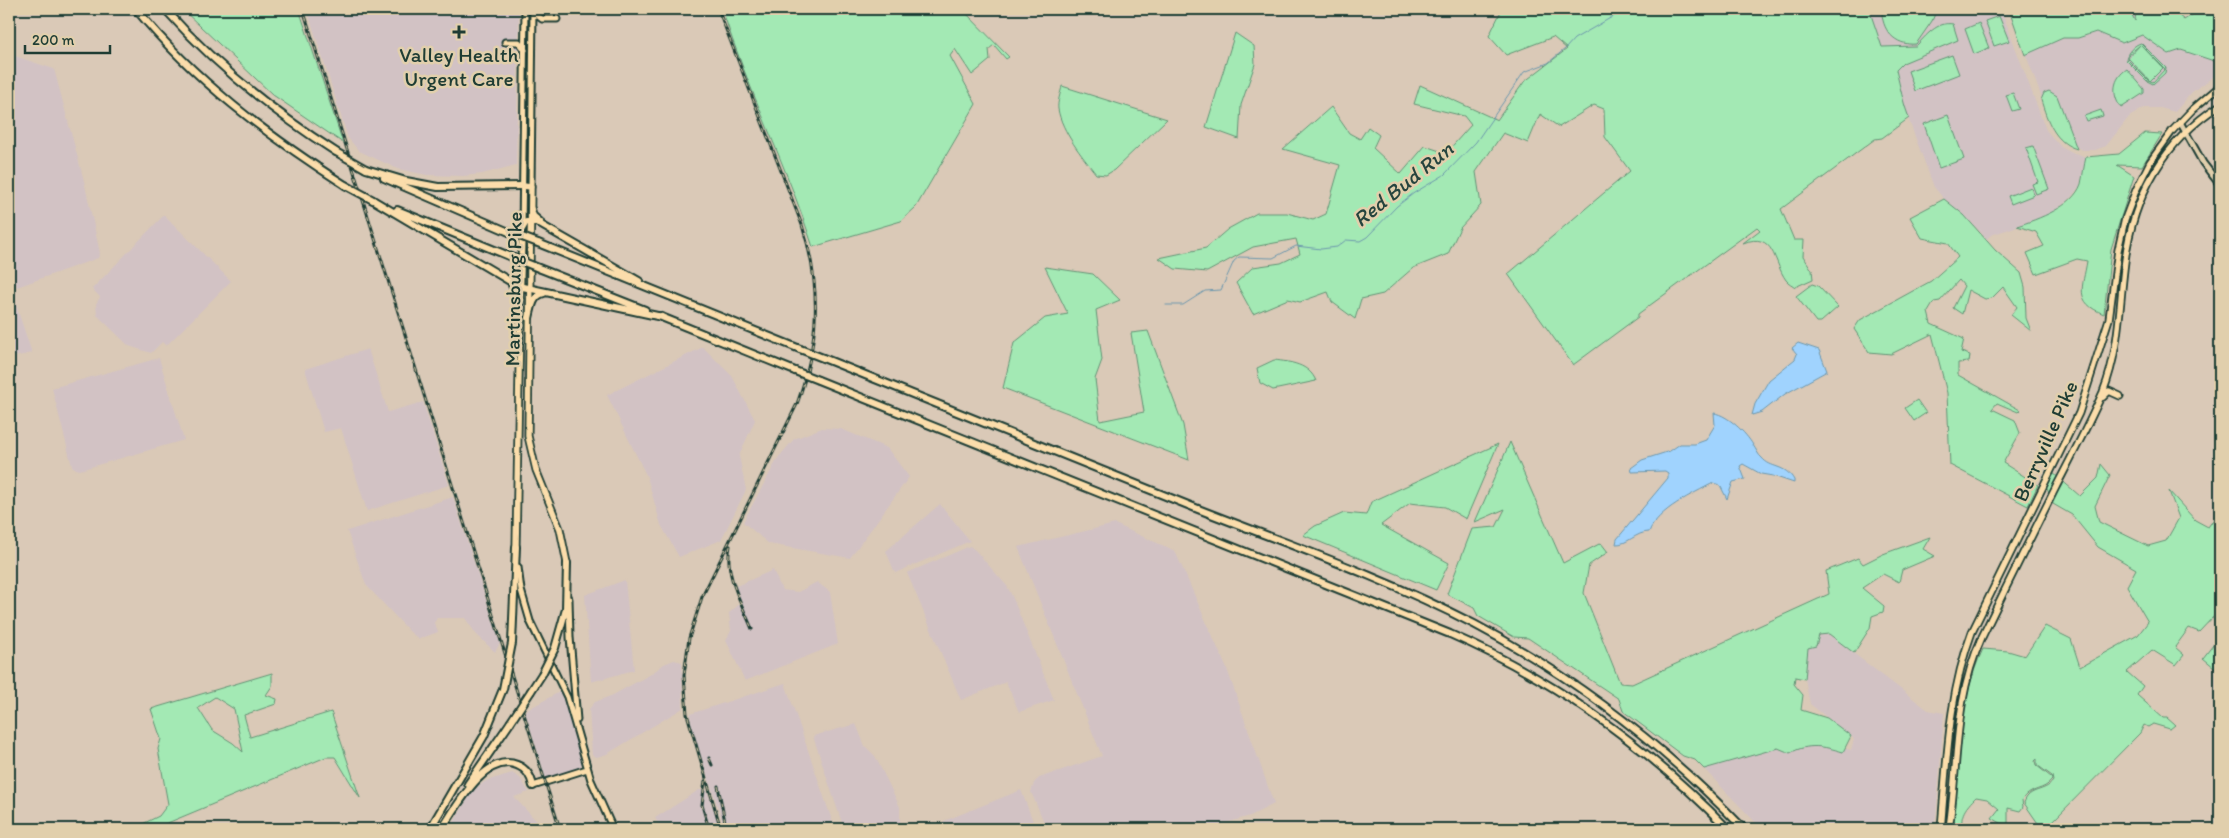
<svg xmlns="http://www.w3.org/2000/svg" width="2229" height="838" font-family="Itim,sans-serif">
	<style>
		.built { fill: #d2c2c4 }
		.green { fill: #a3e9b4; stroke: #619374; fill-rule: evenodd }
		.water { fill: #a0d3fe; stroke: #6c97ad }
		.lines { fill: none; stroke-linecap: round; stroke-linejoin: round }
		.stream { stroke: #6c97ad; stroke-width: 1 }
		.secondary-casing { stroke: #1f3d34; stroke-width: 9 }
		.primary-casing { stroke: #1f3d34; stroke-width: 9 }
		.trunk-casing { stroke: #1f3d34; stroke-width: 9 }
		.motorway-casing { stroke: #1f3d34; stroke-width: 10 }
		.secondary { stroke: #e1cfac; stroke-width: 5 }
		.primary { stroke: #fbddab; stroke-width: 5 }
		.trunk { stroke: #fbddab; stroke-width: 5.5 }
		.motorway { stroke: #fbddab; stroke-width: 6 }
		.rail-casing { stroke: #1f3d34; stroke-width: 3 }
		.rail { stroke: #e1cfac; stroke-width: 1; stroke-dasharray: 4; stroke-linecap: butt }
		.motorway-bridge-casing { stroke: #1f3d34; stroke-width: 10; stroke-linecap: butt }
		.motorway-bridge { stroke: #fbddab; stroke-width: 6 }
		.poi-dot { fill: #1f3d34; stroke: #e1cfac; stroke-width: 2 }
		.labels { text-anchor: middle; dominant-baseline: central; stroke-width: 5; stroke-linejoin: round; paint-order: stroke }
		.poi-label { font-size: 21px; fill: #1f3d34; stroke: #e1cfac }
		.street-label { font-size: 21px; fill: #1f3d34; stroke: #e1cfac }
		.water-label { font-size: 22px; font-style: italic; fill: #25443e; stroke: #e1cfac }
	</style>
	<rect width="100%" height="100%" fill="#dac9b7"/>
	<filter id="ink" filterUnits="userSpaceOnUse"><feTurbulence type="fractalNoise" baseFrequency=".02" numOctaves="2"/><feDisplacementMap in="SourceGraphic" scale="10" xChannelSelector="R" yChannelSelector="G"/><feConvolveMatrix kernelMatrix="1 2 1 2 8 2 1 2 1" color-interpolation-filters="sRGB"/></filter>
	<g filter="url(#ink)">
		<path class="built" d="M307,9H519L516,165L482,174L463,176L427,175L398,169L359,151L348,138Z
			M1867,9H2001L2046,130L2061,147L2074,154L2086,157L2080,186L2069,200L2048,216L1991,235L1987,239L1964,215L1944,199L1934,187Z
			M2009,9H2171L2184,20L2195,13L2220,40V72L2192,92L2175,112L2160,108H2144L2129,117L2106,146L2095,150H2083L2074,146L2051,123Z
			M9,54L54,69L84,181L100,253L98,258L17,287L9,259Z
			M164,215L231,281L166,346L162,342L151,353L129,346L97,315L96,304L100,297L92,289Z
			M9,284L32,353L9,358Z
			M703,347L732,376L755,420L739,456L746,490L721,540L679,557L661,525L647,477L607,395Z
			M368,349L388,412L423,402L449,485L367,511L341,428L324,432L305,369Z
			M159,358L184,440L80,470L76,469L72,466L52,388Z
			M822,428L841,429L887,448L909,477L850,558L769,544L743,522L778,458L794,439Z
			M453,497L500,643L495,652L476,634L465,618H437L434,623L438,632L419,639L410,632L366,585L347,531Z
			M940,504L970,541L895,573L886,551Z
			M1115,524L1175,551L1227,669L1274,804L1250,816L1205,829H1047L1031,792L1034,783L1039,778L1102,756L1018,547Z
			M970,546L976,551L1007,586L1012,596L1054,700L1019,712L1006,682L961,700L907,573Z
			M773,570L782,590L798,592L817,582L830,592L838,644L745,681L726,640L731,631L729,613L742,602L734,587Z
			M625,580L634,670L591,682L585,595Z
			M1823,630L1928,710L1944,713L1936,817L1932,829H1762L1704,769L1784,746L1817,741L1851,750L1854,739L1810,704L1805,679L1808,648Z
			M674,660L682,662L683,708L607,754L597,757L592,755L589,709L595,702L613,695L651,674L664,664Z
			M785,683L835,829H725L691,726L690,714Z
			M561,691L569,707L582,762L581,766L575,770L546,779L525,711Z
			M856,724L865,746L875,756L900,807V825L897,829H844L813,736Z
			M512,773L520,778L529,792L514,797L544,829H450L472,791L486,781Z
			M699,790H707L720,829H662L655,818Z
			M1021,790L1036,829H941L944,821Z"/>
		<path class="green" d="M182,9H299L343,143L273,95Z
			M722,9H962L1009,57L1006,59L994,45L989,49L990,60L972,75L955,49L950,56L976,104L916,207L901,221L813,247C787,166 748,90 722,9Z
			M1502,9H1869L1882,47L1916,46C1926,36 1937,21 1953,24L1958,40L1903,63L1896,70C1900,86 1903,103 1909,118L1882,138L1875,139L1781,209L1794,240H1804L1803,256L1812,270L1813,279L1795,287C1793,285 1788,283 1786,280C1773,262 1775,231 1743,243L1760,230L1757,227L1638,314V317L1573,365L1508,274L1630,171L1605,137L1604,109L1594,105L1559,127L1540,114L1528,143L1503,133L1476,172L1481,205L1460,228L1448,254L1413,268L1383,294L1361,299L1355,319L1332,302L1328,292L1300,302L1288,299L1253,314L1236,283L1253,267L1281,263L1300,254L1296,239L1253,247L1207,272L1175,269L1159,258L1206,248L1228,229L1257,213H1287L1313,220L1326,214L1340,165L1283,149L1331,107L1349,133L1360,139L1368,127L1379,135L1373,148L1401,174L1425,146L1446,153L1471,125L1464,116L1414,104L1420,85L1497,120L1524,82L1567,49L1553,37L1506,55L1489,36Z
			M1882,9H1937L1932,21L1916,44C1895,46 1881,30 1882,9Z
			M2009,9H2129L2135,21L2136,9H2171L2184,20L2195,13L2196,9H2220V63L2181,50L2169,54L2142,35L2122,43L2096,32L2078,38H2063L2025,55Z
			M1999,16L2009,41L1994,46L1985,21Z
			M1979,23L1989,48L1974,54L1965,29Z
			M1235,33L1254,46L1255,64L1241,105L1239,139L1206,127Z
			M2141,43L2166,68L2165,73L2153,84L2147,81L2126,60C2126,53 2135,44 2141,43ZM2140,45L2128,58L2150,81L2163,68L2141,45L2165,69L2153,82L2148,80L2127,59L2128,55Z
			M1952,55L1959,74L1915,91L1908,71Z
			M2127,69L2144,89V93L2121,108C2111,94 2113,78 2127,69Z
			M1062,86L1167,119L1114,170L1106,175L1096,174C1082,156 1062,132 1058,109C1057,102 1061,92 1062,86Z
			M2049,91L2057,96L2077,149C2055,143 2047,120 2041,100L2044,93Z
			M2013,93L2019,109L2012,111L2006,95Z
			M2101,110L2103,116L2086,121L2084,116Z
			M1948,115L1964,159L1939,168L1924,124Z
			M2145,133L2162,134L2142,166L2117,165L2134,176L2111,249L2104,314C2073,302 2083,287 2087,261L2077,259L2036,274L2027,253L2044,246L2036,232L2017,226C2038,219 2073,207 2081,184C2083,175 2084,165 2086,157L2119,154Z
			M2033,146L2049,189L2036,194L2032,184L2038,182L2026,148Z
			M2031,187L2034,195L2011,204L2008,196Z
			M1944,199L1964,215L1995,250L2021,273L2025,287L2026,318L2031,331L2011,315L2017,307L2003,287L1992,298L1985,299L1968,290L1962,314L1953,308L1964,286L1959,280L1940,301L1934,302L1928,312L1931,324L1964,339L1961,352L1970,355L1969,362L1958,363V375L2020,410L2018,412L1997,403L1992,409L2015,420L2020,433L2003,463L2038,485L2028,506L1950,465L1947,393L1932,334L1891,354L1869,352L1854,329L1860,320L1931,281L1958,257L1948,243L1922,238L1910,217Z
			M1045,267L1093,274L1120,300L1096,310L1102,360L1095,379L1100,421L1144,412L1131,333L1148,331L1183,425L1189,460L1003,388L1014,343L1045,318L1068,314Z
			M1812,284L1818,286L1838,307L1821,322H1816L1796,296Z
			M1274,360C1291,362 1309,364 1316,381L1273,390L1260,383L1257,368Z
			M1917,400L1926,413L1914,421L1905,408Z
			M1510,442L1563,563L1601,543L1608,552L1589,565L1584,593L1620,683L1632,684L1829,594L1826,571L1858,558L1863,564L1883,554L1930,537L1923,549L1935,556L1902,570L1899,582L1883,574L1862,588L1884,606L1883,612L1872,616L1870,628L1854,653L1829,634L1819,635L1816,646L1808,648L1805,679L1795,677L1794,684L1803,695L1801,710L1827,718L1851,736L1843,752C1823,746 1809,743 1790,753L1778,748L1704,769L1695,760L1683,756L1623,711L1619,699L1528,638L1514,637L1478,616L1474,608L1447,594L1472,529L1496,527L1505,509L1475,522Z
			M1498,444L1466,519L1445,507L1410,503L1381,525L1449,563L1436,590L1303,535L1315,526L1344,513L1366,515L1371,502Z
			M2101,464L2110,475L2095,506L2099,522L2148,546L2166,541L2179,518L2169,491L2195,520L2208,527L2217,515L2220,516V619L2214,616L2199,632L2189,628L2175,647L2184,655L2176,665L2152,650L2127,672L2143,686L2137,695L2163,718H2167L2175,725L2170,729L2153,724L2148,727L2144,725L2140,733L2045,829H2042L2024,803C2029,787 2045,793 2053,781L2052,776L2037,765V759L2035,761L2036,765L2051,777L2052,780C2043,792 2033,786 2022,800L2023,807L2020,811L2008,808V827L1992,818L1999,809L1987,799L1976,797C1966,807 1959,815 1963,829H1952C1958,770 1957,704 1983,649L2008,651L2025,656L2045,626L2071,639L2080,667L2138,635L2148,622L2127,586L2136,569L2098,547L2072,515L2053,504L2046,486L2053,473L2080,496L2098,478Z
			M2220,636V672L2203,658Z
			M272,673V686L266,695L277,699L276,704L244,715L250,737L331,712L360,798L335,757H326L153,829H132L159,816L168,804L158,749L161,739L151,709ZM215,697L234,709L243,752L233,743L212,730L198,708Z"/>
		<path class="water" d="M1798,343L1819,350L1827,371L1785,394L1762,412L1752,415L1755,404L1769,380L1795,359L1797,354L1792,348Z
			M1714,413C1728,415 1746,433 1753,445C1756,449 1758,455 1762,458C1771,469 1785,464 1794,480V483L1773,476L1761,474L1743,464L1740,466L1745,479L1733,482L1727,499L1720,485L1713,483C1693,494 1658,509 1649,532C1636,532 1627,545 1616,544L1617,539L1668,478V473L1665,471L1632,472L1631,468L1642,460L1670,451L1680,444H1695L1706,440L1715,425Z"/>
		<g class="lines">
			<path class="stream" d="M1166,305H1183L1205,291L1221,290L1234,261L1239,257L1273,258L1296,246L1321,249L1337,247L1346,240L1360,241L1367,237L1397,206L1414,193L1444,175L1476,142L1524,72L1548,63L1565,49L1574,39L1626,9"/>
			<g class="secondary-casing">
				<path id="secondary" d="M2180,122L2203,163L2220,185"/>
			</g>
			<g class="primary-casing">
				<path id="primary" d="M533,12L542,19H557
					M505,42H519L525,50
					M531,187L533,9
					M522,229L525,9
					M518,567L521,590L530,621L567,697L591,780L613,829
					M569,599L570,637L577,720
					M533,786L587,769"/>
			</g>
			<g class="trunk-casing">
				<path id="trunk" d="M523,186L531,187L528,436L536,470L560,529L567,563
					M520,305L522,234
					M2103,397L2109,391L2120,396
					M516,547L520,316
					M1941,829C1947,762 1948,696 1972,632L2079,413L2109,319L2118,250L2125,219L2136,190L2150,162L2173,130L2192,110L2220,86
					M1949,829C1959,761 1953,702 1982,637C2006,587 2031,537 2056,487C2072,456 2089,424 2103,392C2120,349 2119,306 2125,261C2133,196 2164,141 2220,105"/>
			</g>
			<g class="motorway-casing">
				<path id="motorway" d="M136,9C195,81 267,135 345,185
					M165,9C215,65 272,111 336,152
					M366,169L406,181L438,187L523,186
					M384,178L509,232
					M373,200L518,286L662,317
					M531,209L533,216L540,222
					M397,210L509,256
					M522,229L526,222H536L639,281
					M538,243L800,349
					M541,269L645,310
					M512,285L517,295L520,319
					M659,316L795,371
					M529,318C532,307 532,296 544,293
					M823,358C948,408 1073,459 1198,509C1290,545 1386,578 1474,624C1575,677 1665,747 1744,829
					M818,380L1450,634C1556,680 1647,746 1728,829
					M512,643L516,547
					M555,648L566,609L567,563
					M531,691L542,674
					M468,784L510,723
					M430,829L484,736L503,689
					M442,829C456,808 485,752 517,765C527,769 531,776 533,786"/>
			</g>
			<use href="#secondary" class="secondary"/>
			<use href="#primary" class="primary"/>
			<use href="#trunk" class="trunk"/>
			<use href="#motorway" class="motorway"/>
			<g class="rail-casing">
				<path id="rail" d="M303,9L560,829
					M718,9L802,225C822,288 819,342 797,404L702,597L689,638L684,675L687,714L721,829
					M730,546C724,574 742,604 752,629
					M709,758L712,765
					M705,781L702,805L709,829
					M718,786L726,827"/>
			</g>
			<use href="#rail" class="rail"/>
			<g class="motorway-bridge-casing">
				<path id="motorway-bridge" d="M336,152L366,169
					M345,185L373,200
					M509,232L538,243
					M509,256L541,269
					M800,349L823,358
					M795,371L818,380
					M542,674L555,648
					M503,689L512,643
					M510,723L531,691"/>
			</g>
			<use href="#motorway-bridge" class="motorway-bridge"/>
		</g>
	</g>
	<path class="poi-dot" d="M456.5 24.5h5v5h5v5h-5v5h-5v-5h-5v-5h5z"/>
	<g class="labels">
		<g class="poi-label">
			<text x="459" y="54">Valley Health<tspan x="459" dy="24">Urgent Care</tspan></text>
		</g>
		<g class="street-label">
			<text transform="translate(513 289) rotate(-89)">Martinsburg Pike</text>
			<text transform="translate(2045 441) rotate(-66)">Berryville Pike</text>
		</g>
		<g class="water-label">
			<text transform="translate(1403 184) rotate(-39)">Red Bud Run</text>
		</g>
	</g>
	<rect width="2229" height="838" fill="none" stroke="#e1cfac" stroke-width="30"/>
	<rect x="15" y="15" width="2199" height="808" fill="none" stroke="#1f3d34" stroke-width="2" filter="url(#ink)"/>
	<path d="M25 45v8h85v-8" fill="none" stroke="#1f3d34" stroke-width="2.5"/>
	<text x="32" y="45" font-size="15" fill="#1f3d34" stroke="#e1cfac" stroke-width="4" paint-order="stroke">200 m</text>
</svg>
